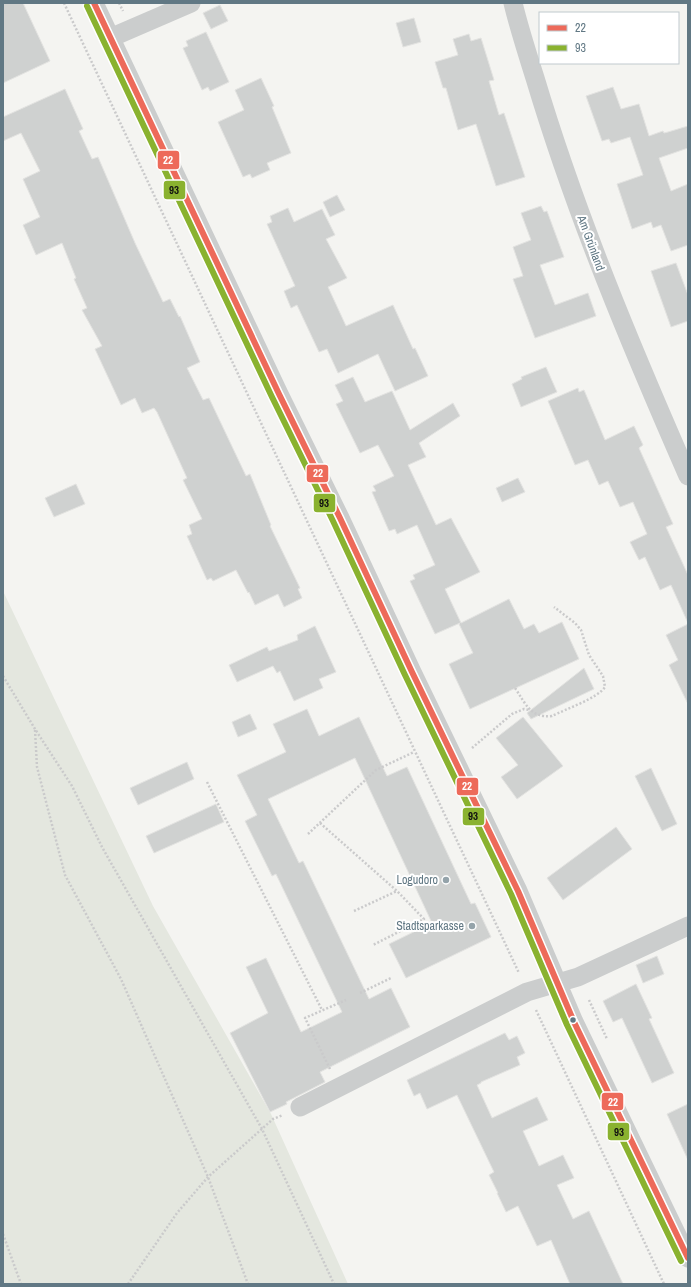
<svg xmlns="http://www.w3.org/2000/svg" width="691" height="1287" font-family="'Archivo Narrow',sans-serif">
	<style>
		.green { fill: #e4e7df }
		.building { fill: #cfd1d0; stroke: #e3e3e1 }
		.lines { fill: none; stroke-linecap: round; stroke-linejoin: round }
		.path { stroke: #cacacb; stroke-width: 2.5; stroke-dasharray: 2 2; stroke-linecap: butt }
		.minor { stroke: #cbcdcd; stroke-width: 19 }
		.bus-1-casing { stroke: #fff; stroke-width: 9 }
		.bus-2-casing { stroke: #fff; stroke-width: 9 }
		.bus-1 { stroke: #ed6a5a; stroke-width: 6 }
		.bus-2 { stroke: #8ab22f; stroke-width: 6 }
		.poi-dot { fill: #94a3aa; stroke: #fff; stroke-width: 1.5 }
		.bus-dot { fill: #617884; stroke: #fff; stroke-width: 1.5 }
		.labels { text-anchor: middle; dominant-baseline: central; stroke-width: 4; stroke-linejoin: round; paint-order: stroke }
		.street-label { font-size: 12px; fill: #617884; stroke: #fff }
		.poi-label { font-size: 12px; fill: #617884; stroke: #fff; text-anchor: end }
		.line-badge { stroke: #fff; stroke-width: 1.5 }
		.badge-label { font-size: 11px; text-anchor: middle; font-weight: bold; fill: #fff }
		.pale-badge-label { font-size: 11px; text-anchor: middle; font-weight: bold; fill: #111 }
	</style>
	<rect width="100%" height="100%" fill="#f4f4f1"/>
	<path class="green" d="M3,591L153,906L271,1114L348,1284H3Z"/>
	<path class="building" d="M3,3H23L50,61L3,83Z
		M220,5L228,21L211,29L203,13Z
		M414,18L421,42L403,47L396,23Z
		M206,32L229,82L210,91L208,87L202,90L183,48L188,46L186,41Z
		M469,34L471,41L481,38L494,80L489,81L499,115L504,113L525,177L496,186L476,124L458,130L446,88H443L435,62L458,55L453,39Z
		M261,78L274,106L272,107L291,153L267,163L270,170L252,178L250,174L243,177L218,122L244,110L235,90Z
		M613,87L621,109L639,104L649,136L663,131L664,133L668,132L688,126V148L659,158L671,191L688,184V245L671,251L661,225L653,228L651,222L632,229L617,184L643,175L630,137L611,143L609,139L602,141L586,96Z
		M65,89L83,129L79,131L92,159L98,157L135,243L163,302L170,299L179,317L180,316L200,362L187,368L203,400L209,398L246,476L250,474L271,525L270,526L300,588L298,589L302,598L284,607L278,594L255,605L249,592L248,593L236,570L213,581L211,578L207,580L187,536L192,534L189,525L202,519L183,480L187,478L157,412L154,408L142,413L135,398L121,405L95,349L102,346L82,310L87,308L74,279L76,278L62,243L36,255L23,225L40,217L23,179L40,171L21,133L3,141V117Z
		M337,195L345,210L330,217L323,202Z
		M541,206L544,212L547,211L564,257L540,265L555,305L588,293L596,316L535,338L513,279L523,276L513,247L531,240L521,213Z
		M288,208L294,222L322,209L335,235L326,239L347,278L328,287L346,326L393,305L413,349L415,348L428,376L395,391L378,354L338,373L327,349L319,352L297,305L291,308L284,291L295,286L267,224L272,222L270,216Z
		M676,263L688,295V321L671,327L651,271Z
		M546,367L557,392L521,407L512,384L522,379L521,377Z
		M353,377L365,402L392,391L410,430L453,403L460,416L419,443L426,457L408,465L436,525L451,518L480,572L445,589L461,623L509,599L524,629L534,624L539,633L562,622L579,659L470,709L449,664L473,653L459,624L460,623L435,634L410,581L415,579L413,575L435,565L417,525L397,534L395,529L389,531L372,492L376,491L373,486L394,476L378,445L360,453L336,404L343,401L335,385Z
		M578,388L579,392L584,390L605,440L634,426L643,445L639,448L673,524L666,527L688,575V623L671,585L660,590L645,557L639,560L630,542L647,534L633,502L620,507L608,481L599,485L588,460L575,465L548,401Z
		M518,478L525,492L502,502L496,488Z
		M76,484L85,504L54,517L45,498Z
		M688,624V704L669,665L678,660L666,635Z
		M315,626L336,672L319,679L323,688L294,701L280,671L277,673L273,666L237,682L229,665L267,647L269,651L298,640L297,635Z
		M584,668L594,689L531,719L527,713Z
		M307,709L319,736L359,717L387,776L407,767L471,904L475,903L491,937L406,978L389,944L432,923L355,758L268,799L299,863L303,861L369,999L391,988L410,1027L320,1072L325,1082L286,1102L287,1104L270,1112L230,1033L268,1013L246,967L266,958L301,1032L342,1012L276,874L272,876L245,821L257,815L237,775L286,752L273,724Z
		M250,714L257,729L238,737L232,722Z
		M523,717L563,766L517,799L501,777L518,765L496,738Z
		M187,762L194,779L138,805L130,788Z
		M651,768L677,824L662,831L635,776Z
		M216,804L224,822L154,853L146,836Z
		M616,827L632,849L563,900L547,878Z
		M657,956L664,974L643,983L636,965Z
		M636,984L652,1018L649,1019L674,1073L652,1083L622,1018L613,1022L603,1001Z
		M505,1033L509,1040L517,1036L525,1053L517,1057L520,1065L481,1082V1083L477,1085L492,1118L537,1097L548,1120L523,1131L539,1166L563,1155L574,1178L557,1185L573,1219L589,1211L623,1284H570L551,1240L537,1246L518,1206L506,1212L497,1193H498L489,1175L494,1172L457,1095L427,1109L420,1093L414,1096L407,1080Z
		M688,1104V1160L667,1114Z"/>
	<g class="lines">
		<path class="path" d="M64,3L519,973
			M119,3L123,11
			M3,676L35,729L72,786L102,847L262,1129L334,1284
			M515,688C526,704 530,718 552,716C566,709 598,698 605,687L603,676L589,655L581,630L575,623L554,607
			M35,730L37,767L65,875L121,979L208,1177L248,1284
			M472,748L512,714L524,709L529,710
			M207,782L322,1010
			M320,823L397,891L424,919L373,945
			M308,834L376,770L414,752
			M354,911L397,891
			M360,993L391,978
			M589,1000L607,1039
			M536,1010L664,1284
			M330,1069L305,1018L346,1000
			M3,1234L21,1284
			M128,1284L177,1213L208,1177L273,1119L283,1115"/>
		<path class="minor" d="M94,3L279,394L340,518L412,672L518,891L574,1022L688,1258
			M513,3C519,28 527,53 535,78C576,215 631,346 688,476
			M110,38L191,3
			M300,1107L527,992L578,977L688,926"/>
		<g class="bus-1-casing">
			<path id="bus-1" d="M94,3L279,394L340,518L412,672L518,891L574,1022L688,1258"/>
		</g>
		<g class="bus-2-casing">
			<path id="bus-2" d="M87,6L272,397L333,521L405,675L511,894L567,1025L681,1261"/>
		</g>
		<use href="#bus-1" class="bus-1"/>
		<use href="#bus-2" class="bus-2"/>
	</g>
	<g class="poi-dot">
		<circle cx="446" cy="880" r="4"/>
		<circle cx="472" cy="926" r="4"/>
	</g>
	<circle class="bus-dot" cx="573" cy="1020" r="3.5"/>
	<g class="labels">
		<g class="street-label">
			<text transform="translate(591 243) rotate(70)">Am Grünland</text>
		</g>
		<g class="poi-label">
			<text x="438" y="880">Logudoro</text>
			<text x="464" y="926">Stadtsparkasse</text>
		</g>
	</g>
	<g class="line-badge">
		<rect x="157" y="150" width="23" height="20" rx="4" fill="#ed6a5a"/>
		<rect x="163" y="180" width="23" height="20" rx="4" fill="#8ab22f"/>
		<rect x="306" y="464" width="23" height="19" rx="4" fill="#ed6a5a"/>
		<rect x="313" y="493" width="23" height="20" rx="4" fill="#8ab22f"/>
		<rect x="456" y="777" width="23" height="19" rx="4" fill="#ed6a5a"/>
		<rect x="462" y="807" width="23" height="19" rx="4" fill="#8ab22f"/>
		<rect x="601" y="1092" width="23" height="19" rx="4" fill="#ed6a5a"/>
		<rect x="607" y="1122" width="23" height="19" rx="4" fill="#8ab22f"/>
	</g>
	<g class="badge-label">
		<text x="168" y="164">22</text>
		<text x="318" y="477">22</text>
		<text x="467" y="790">22</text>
		<text x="613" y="1106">22</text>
	</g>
	<g class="pale-badge-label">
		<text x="174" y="194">93</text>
		<text x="324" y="507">93</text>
		<text x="473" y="820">93</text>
		<text x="619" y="1136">93</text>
	</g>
	<rect width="691" height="1287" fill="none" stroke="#617884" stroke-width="8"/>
	<rect x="539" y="12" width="140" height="52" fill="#ffffff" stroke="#c0c9ce"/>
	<rect x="547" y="25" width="20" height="6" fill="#ed6a5a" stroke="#c0c9ce"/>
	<text x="575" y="32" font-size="12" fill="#617884">22</text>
	<rect x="547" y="45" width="20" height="6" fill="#8ab22f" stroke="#c0c9ce"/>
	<text x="575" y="52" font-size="12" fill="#617884">93</text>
</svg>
